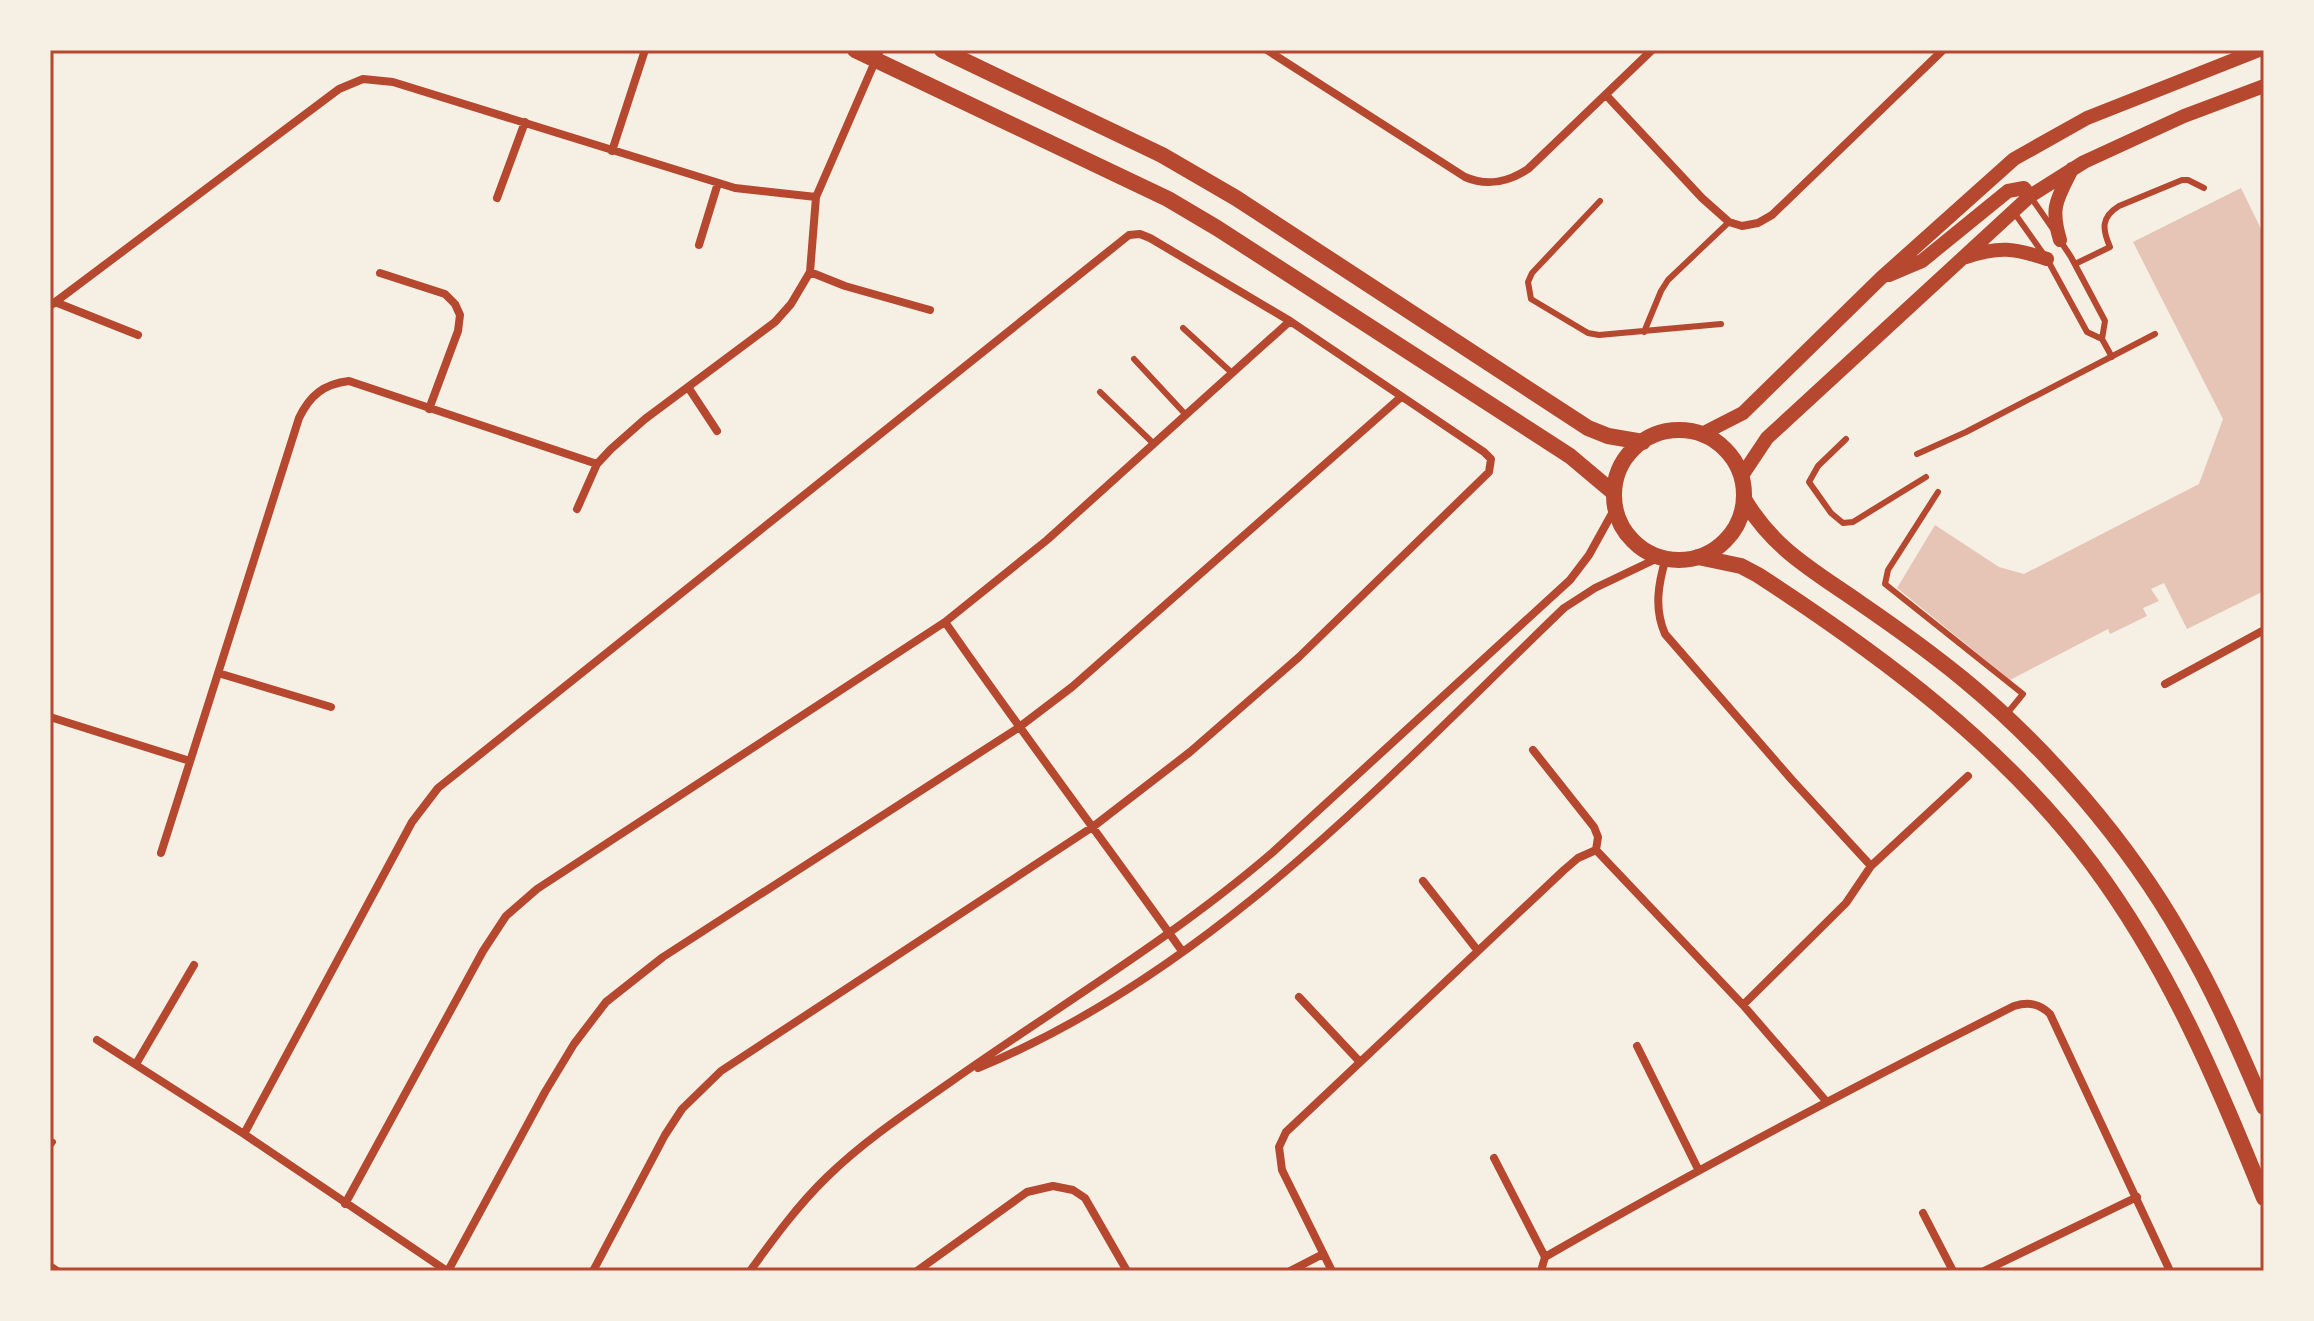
<svg xmlns="http://www.w3.org/2000/svg" width="2314" height="1321" font-family="'Nunito Sans',sans-serif">
	<style>
		.building { fill: #e6c5b7 }
		.lines { fill: none; stroke-linecap: round; stroke-linejoin: round }
		.service { stroke: #b5482f; stroke-width: 6 }
		.minor { stroke: #b5482f; stroke-width: 8 }
		.tertiary { stroke: #b5482f; stroke-width: 14 }
		.secondary { stroke: #b5482f; stroke-width: 16 }
		.neatline { fill: none; stroke: #b5482f; stroke-width: 3 }
	</style>
	<rect width="100%" height="100%" fill="#f6efe4"/>
	<path class="building" d="M2241,188L2264,235V591L2187,629L2164,583L2151,589L2159,601L2143,608L2147,616L2110,634L2108,629L2010,680L1897,588L1935,525L1999,567L2024,574L2199,484L2223,419L2133,242Z"/>
	<g class="lines">
		<path class="service" d="M2030,196L2053,229
			M1600,201L1532,273L1528,282L1531,299L1588,333L1599,335L1721,324
			M2013,211L2047,259L2087,332L2102,339
			M2059,239L2071,257L2105,321L2102,339L2112,357
			M2075,264L2110,247C2102,229 2101,217 2119,206L2182,180H2188L2204,188
			M1183,328L1232,373
			M1644,332L1661,291L1668,280L1729,222
			M1134,359L1186,415
			M1100,392L1154,444
			M1846,439L1818,466L1809,482L1831,513L1843,523L1853,522L1926,477
			M1917,454L1966,432L2155,334
			M1938,492L1888,570L1885,584L2023,694L2005,716
			M50,1146L53,1142
			M50,1265L59,1271"/>
		<path class="minor" d="M1267,50L1465,177C1488,187 1508,182 1528,169L1652,50
			M1606,95L1702,198L1729,222L1742,226L1758,223L1772,215L1943,50
			M612,151L645,50
			M497,198L525,122
			M699,245L718,183
			M810,272L816,197L880,50
			M380,273L445,294L455,304L460,315L458,331L429,409
			M55,302L138,335
			M50,306L339,89L363,79L393,82L735,188L816,197
			M688,387L717,431
			M577,509L597,464L611,449L645,419L775,322L791,304L810,272L845,286L930,310
			M1666,558C1658,584 1654,609 1665,634L1792,780L1871,866
			M945,622C1022,733 1104,841 1182,951
			M218,673L331,707
			M2165,684L2264,630
			M50,717L190,761
			M1533,750L1594,827L1598,837L1596,850
			M161,853L299,418C310,395 324,384 349,381L597,464
			M1423,881L1478,951
			M1299,997L1360,1062
			M1743,1005L1846,903L1871,866L1968,776
			M97,1040L244,1134L447,1271
			M1637,1046L1698,1169
			M136,1064L194,965
			M978,1068C1211,972 1386,779 1564,608L1595,588L1660,557
			M244,1134L412,822L438,788L1129,235L1140,234L1150,238L1290,321L1484,452L1491,459L1489,472L1299,657L1190,752L1094,826L721,1071L682,1109L665,1135L593,1271
			M1494,1158L1545,1257L1541,1271
			M345,1204L483,951L506,916L537,889L945,622L1047,540L1290,321
			M1923,1213L1953,1271
			M1545,1257C1699,1168 1855,1086 2014,1006C2028,1002 2039,1003 2050,1014L2170,1271
			M448,1271L545,1092L574,1044L606,1002L663,957L1018,728L1072,687L1401,397
			M750,1271C774,1238 798,1205 827,1177C865,1140 909,1111 952,1081C1060,1005 1173,938 1273,852L1570,580L1589,555L1615,508
			M917,1271L1027,1192L1053,1186L1073,1190L1085,1198L1127,1271
			M1290,1271L1323,1254
			M1332,1271L1282,1170L1279,1147L1286,1132L1564,870L1578,858L1596,850L1743,1005L1826,1101
			M1984,1271L2137,1197"/>
		<path class="tertiary" d="M2060,240C2050,207 2057,199 2072,169
			M1966,257C1999,246 2014,248 2047,259
			M1889,275L1922,261L2008,191L2024,188L2030,196
			M1702,434L1743,413L1881,278L2014,159L2087,118L2259,50
			M1741,477L1767,438L2030,196L2084,162L2184,116L2264,86"/>
		<path class="secondary" d="M855,50L1168,199L1217,228L1570,456L1614,493
			M942,50L1162,155L1236,198L1588,428L1608,436L1643,442
			M1614 495a65 65 0 1 1 130 0a65 65 0 1 1-130 0Z
			M1744,499C1773,549 1814,571 1860,603C1895,627 1930,652 1963,679C2047,748 2128,842 2182,937C2214,991 2239,1049 2264,1107
			M1698,557L1741,566L1758,575C1881,655 2003,745 2092,864C2168,966 2217,1081 2264,1198"/>
	</g>
	<rect width="2314" height="1321" fill="none" stroke="#f6efe4" stroke-width="104"/>
	<rect x="52" y="52" width="2210" height="1217" class="neatline"/>
</svg>
